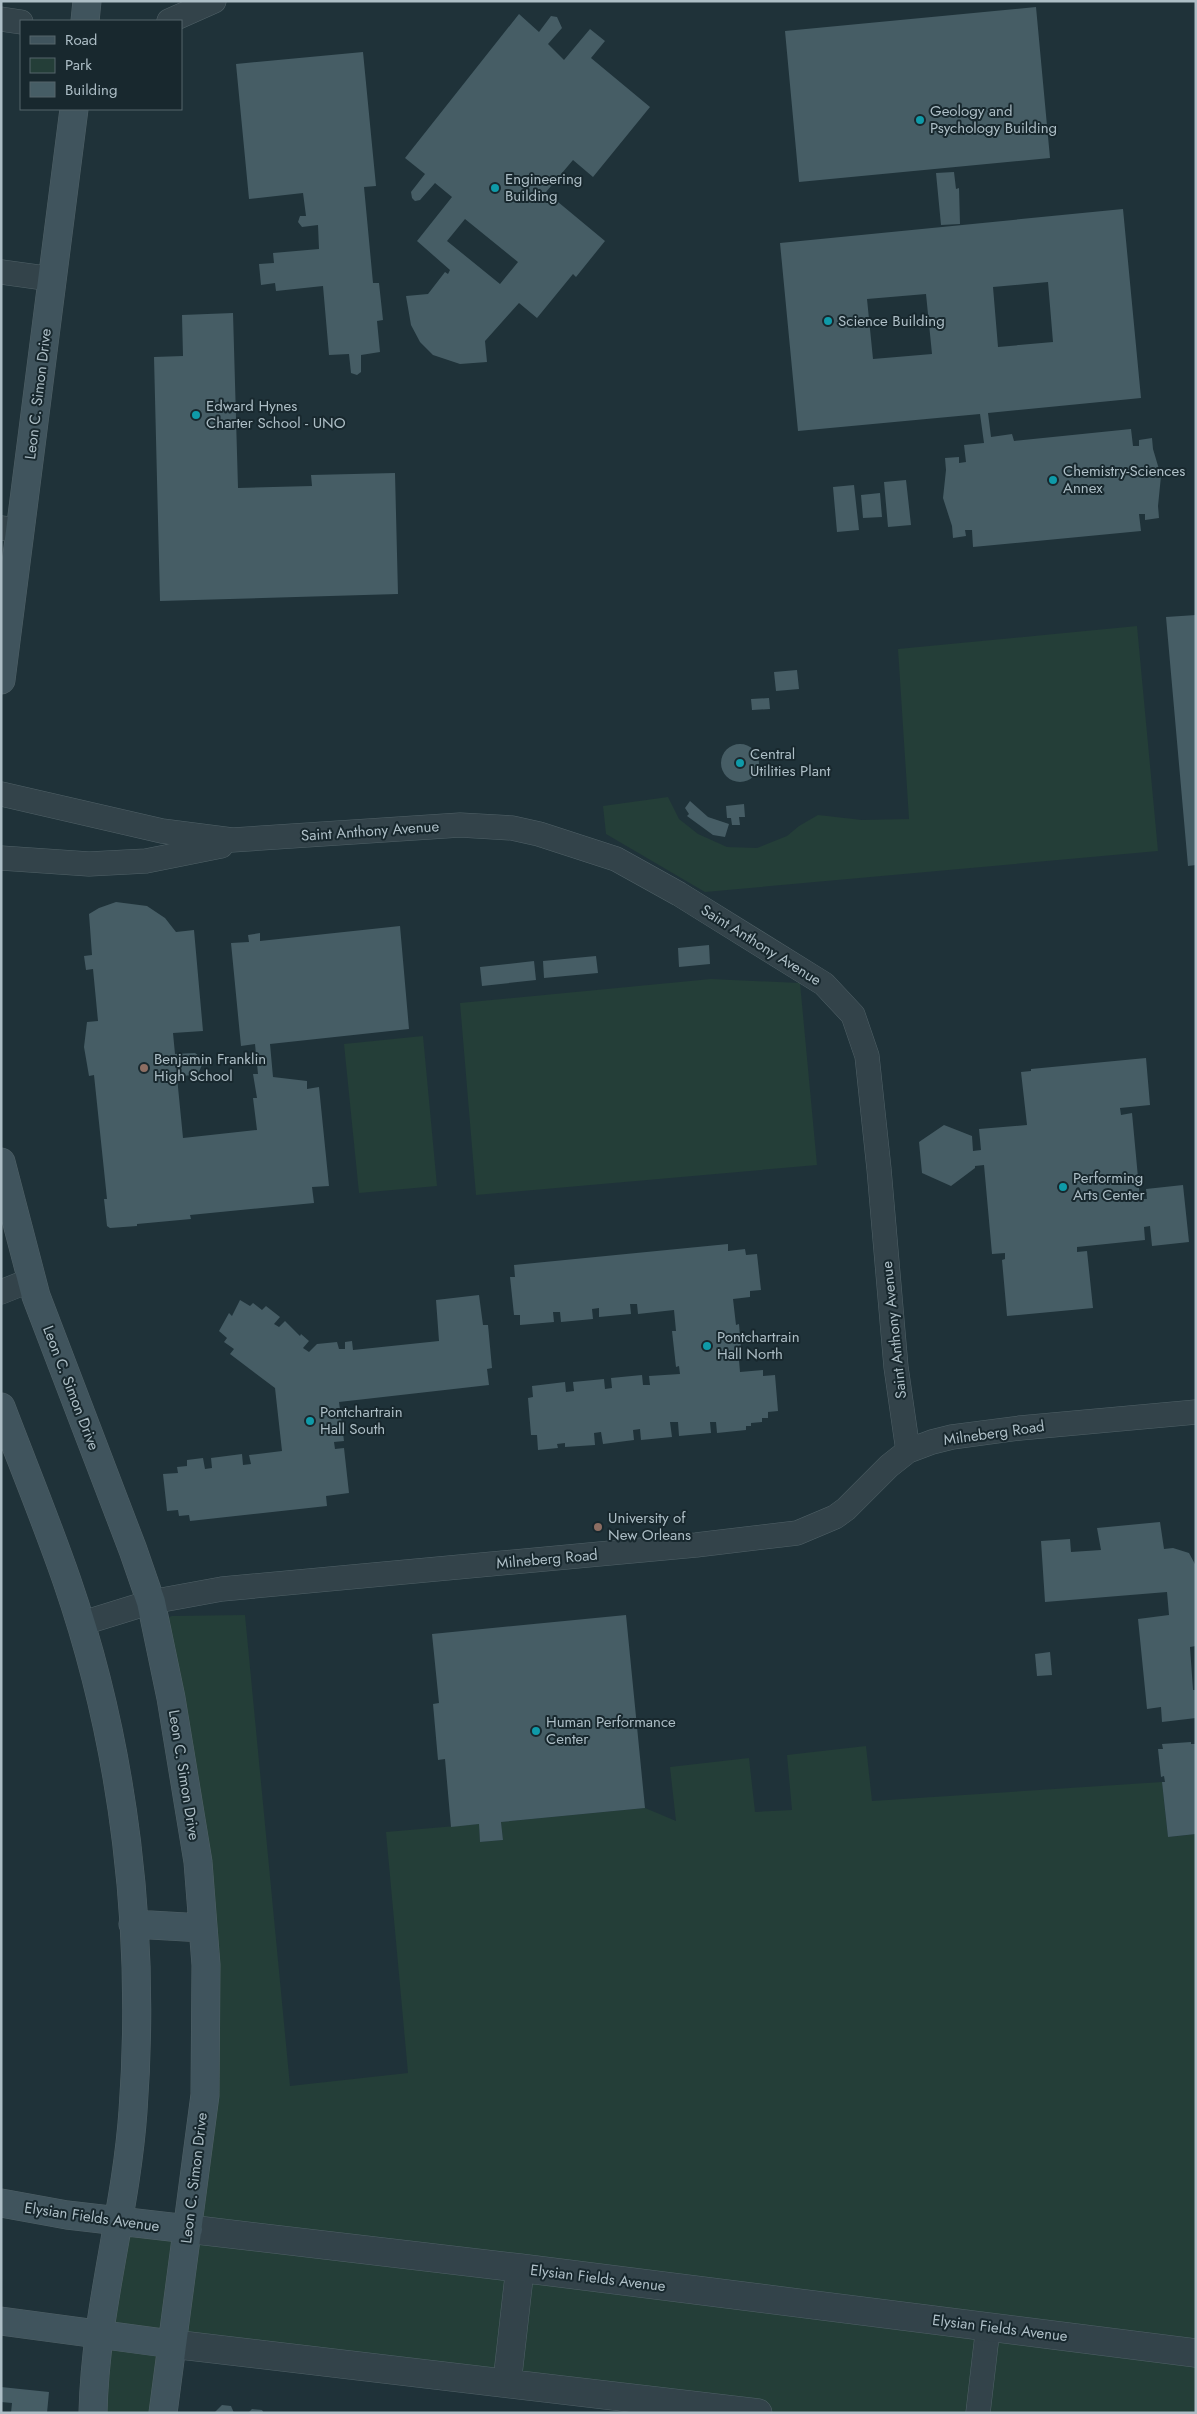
<svg xmlns="http://www.w3.org/2000/svg" width="1197" height="2414" font-family="Jost,sans-serif">
	<style>
		.green { fill: #243e38 }
		.building { fill: #465d65; fill-rule: evenodd }
		.lines { fill: none; stroke-linecap: round; stroke-linejoin: round }
		.minor-casing { stroke: #506167; stroke-width: 25 }
		.tertiary-casing { stroke: #506167; stroke-width: 29 }
		.secondary-casing { stroke: #506167; stroke-width: 29 }
		.minor { stroke: #33434a; stroke-width: 24 }
		.tertiary { stroke: #33434a; stroke-width: 28 }
		.secondary { stroke: #40545d; stroke-width: 28 }
		.culture-dot { fill: #0f9aa8; stroke: #18282e; stroke-width: 2 }
		.education-dot { fill: #8d6e63; stroke: #18282e; stroke-width: 2 }
		.labels { text-anchor: middle; dominant-baseline: central; stroke-width: 4; stroke-linejoin: round; paint-order: stroke }
		.poi-label { font-size: 15px; fill: #adbec6; stroke: #18282e; text-anchor: start }
		.street-label { font-size: 15px; fill: #adbec6; stroke: #18282e }
	</style>
	<rect width="100%" height="100%" fill="#1f3239"/>
	<path class="green" d="M1137,626L1158,851L705,892L606,834L603,806L668,797L679,819L698,834L727,847L757,848L787,836L799,826L818,815L862,820L909,819L898,649Z
		M711,979L800,983L817,1165L476,1195L460,1003Z
		M423,1036L437,1186L359,1193L344,1044Z
		M245,1615L290,2086L408,2073L386,1832L479,1824L480,1842L503,1840L501,1822L645,1808L676,1821L670,1767L749,1758L755,1812L792,1810L787,1755L866,1746L872,1801L1162,1782L1168,1837L1196,1834V2413H758L173,2344L163,2413H93L118,2220L188,2229L207,2028L155,1622L172,1616Z"/>
	<path class="building" d="M1036,7L1050,158L799,182L785,31Z
		M519,14L539,32L551,16L557,17L562,28L548,44L564,60L590,29L605,41L591,58L650,107L593,177L573,160L546,192L605,241L576,277L573,274L537,318L519,303L485,341L487,362L460,364L433,355L420,342L411,325L406,296L428,294L445,272L448,274L450,270L417,241L452,197L435,183L420,200L415,201L412,198L411,192L425,174L405,158ZM465,219L518,262L500,284L447,241Z
		M363,52L376,186L364,187L373,283H379L383,320L377,321L380,352L361,355V372L357,375L351,373L349,354L329,355L323,286L276,291L275,283L261,285L259,264L274,263L273,253L319,249L318,225L302,227L298,222L300,216H306L303,193L249,199L236,64Z
		M954,172L956,189L959,188L960,224L941,225L936,173Z
		M1123,209L1141,398L988,413L991,437L1012,434L1014,441L1131,429L1133,446H1139V440L1152,438L1153,449L1161,476L1158,506L1159,518L1145,520V514H1139L1141,531L973,547L972,530H965L966,536L953,538L952,526L943,498L946,470L945,458L959,457V463L966,462L964,445L984,443L980,414L798,431L780,243ZM1048,282L1053,342L998,347L993,287ZM926,294L932,354L873,359L867,299Z
		M233,313L238,488L312,486L311,475L395,473L398,594L160,601L154,357L183,356L182,315Z
		M906,480L911,525L888,527L884,482Z
		M854,485L859,530L837,532L833,487Z
		M880,493L882,517L863,518L861,495Z
		M1196,615V865L1188,866L1166,617Z
		M797,670L799,689L776,691L774,672Z
		M769,698L770,709L752,710L751,699Z
		M721 763a19 19 0 1 1 38 0a19 19 0 1 1-38 0Z
		M690,801L708,817L729,824L725,837L713,835L687,816L689,814L685,808Z
		M744,804L745,817H739L740,825H732L731,818H727L726,806Z
		M116,902L147,906L165,918L176,932L194,930L203,1031L173,1033L175,1054L195,1053L199,1056L202,1065L198,1074L177,1077L183,1138L257,1130L253,1098H257L253,1074H258L255,1044L241,1046L231,943L249,942L248,935L260,933V941L400,926L409,1029L270,1044L273,1077L307,1081V1089L319,1087L329,1186L312,1187L314,1203L190,1215L191,1219L137,1224V1226L110,1228L107,1226L104,1199H107L94,1075L89,1076L84,1047L87,1022L98,1021L93,969L86,970L84,956L92,955L89,914L99,908Z
		M709,945L710,964L679,967L678,948Z
		M596,956L598,973L544,978L543,961Z
		M534,961L536,980L482,986L480,967Z
		M1146,1058L1150,1105L1120,1108L1121,1115L1132,1113L1140,1199H1147L1146,1189L1183,1185L1189,1242L1152,1246L1150,1226L1144,1227L1145,1240L1077,1247V1252L1087,1251L1093,1308L1007,1316L1002,1260L1005,1259V1253L992,1254L984,1165L975,1166V1168L951,1186L922,1173L919,1142L944,1125L972,1136L973,1151L981,1150L979,1129L1027,1125L1021,1072L1031,1071V1069Z
		M728,1244V1251L745,1249L746,1255L757,1254L761,1290L750,1291V1297L733,1299L736,1325L739,1324L742,1360H739L740,1372L763,1370V1376L775,1375L778,1411L768,1412V1418H762V1422L751,1423V1426H746V1430L717,1433L716,1422H710L711,1433L679,1436L678,1422H670L672,1437L641,1440L640,1429L633,1430L634,1440L603,1444L601,1432L594,1433L595,1445L565,1447V1443L557,1444L558,1448L538,1450L537,1435H531L528,1398L533,1397L532,1386L565,1382L566,1392L574,1391L573,1382L604,1379L605,1389L612,1388L611,1378L642,1375L643,1385H650L649,1376L680,1374L679,1366L676,1367L672,1331H676L674,1310L638,1314L637,1304H630L631,1314L599,1317V1308L592,1309L593,1319L561,1322L560,1312H553L554,1322L520,1325V1315H514L510,1277H515L514,1265Z
		M479,1295L483,1325H488L492,1368L487,1369L489,1385L339,1402L344,1441L334,1442L335,1449L344,1448L349,1493L326,1496L327,1506L190,1521L189,1515L179,1516L178,1510L167,1511L163,1474L178,1473L177,1467L187,1466V1460L203,1458L205,1469L212,1468L211,1458L242,1454L243,1465L251,1464L249,1455L282,1451L275,1388L230,1354L234,1349L224,1342L227,1338L219,1331L229,1313L232,1316L240,1300L250,1306L253,1303L262,1310L266,1306L280,1317L274,1324L279,1327L285,1321L300,1336L301,1334L309,1341L303,1348L309,1352L317,1344L337,1342L339,1349H345V1342L352,1341L353,1350L439,1341L436,1300Z
		M1160,1522L1164,1549L1173,1548L1189,1553L1196,1566V1646L1190,1647L1193,1690H1196V1718L1162,1722L1161,1707L1147,1709L1138,1619L1169,1615L1167,1592L1045,1602L1041,1541L1070,1539L1071,1552L1101,1550L1097,1528Z
		M626,1615L645,1808L501,1822L503,1840L480,1842L479,1824L451,1827L445,1759L438,1760L433,1704L439,1703L432,1634Z
		M1050,1652L1052,1675L1037,1676L1035,1654Z
		M1191,1742V1744H1196V1834L1168,1837L1162,1782H1165L1164,1776L1161,1777L1158,1749H1163L1162,1744Z
		M1,2387L49,2392L47,2413H11L12,2403L1,2402Z
		M222,2405L231,2406L234,2413H214Z
		M252,2409L262,2410L264,2413H248Z"/>
	<g class="lines">
		<g class="minor-casing">
			<path id="minor" d="M1,19L21,22
				M169,21L214,1
				M1,272L52,279
				M1,528L20,530
				M1,794L162,831L232,840L460,825L512,828L539,834L616,859L679,894L824,984L853,1015L867,1056L879,1169L896,1367L908,1451
				M1,858L89,864L146,861L221,846
				M1,1292L31,1280
				M80,1624L151,1602L222,1589L696,1545L797,1533L835,1517L846,1509L889,1466L908,1451L932,1442L952,1437L1020,1428L1196,1412
				M978,2413L988,2327"/>
		</g>
		<g class="tertiary-casing">
			<path id="tertiary" d="M188,2229L520,2268L1196,2353
				M172,2344L758,2413
				M507,2383L520,2268"/>
		</g>
		<g class="secondary-casing">
			<path id="secondary" d="M85,21L87,1
				M1,680L74,109
				M1,1162L36,1296L133,1550L151,1602L171,1698L198,1862L206,1965L205,2095L163,2413
				M1,1407C23,1465 47,1523 67,1581C125,1749 146,1934 133,2111C126,2212 95,2311 93,2413
				M133,1924L203,1928
				M1,2203L67,2215L188,2229
				M1,2321L172,2344"/>
		</g>
		<use href="#minor" class="minor"/>
		<use href="#tertiary" class="tertiary"/>
		<use href="#secondary" class="secondary"/>
	</g>
	<g class="culture-dot">
		<circle cx="920" cy="120" r="5"/>
		<circle cx="495" cy="188" r="5"/>
		<circle cx="828" cy="321" r="5"/>
		<circle cx="196" cy="415" r="5"/>
		<circle cx="1053" cy="480" r="5"/>
		<circle cx="740" cy="763" r="5"/>
		<circle cx="1063" cy="1187" r="5"/>
		<circle cx="707" cy="1346" r="5"/>
		<circle cx="310" cy="1421" r="5"/>
		<circle cx="536" cy="1731" r="5"/>
	</g>
	<g class="education-dot">
		<circle cx="144" cy="1068" r="5"/>
		<circle cx="598" cy="1527" r="5"/>
	</g>
	<g class="labels">
		<g class="poi-label">
			<text x="930" y="111">Geology and<tspan x="930" dy="17">Psychology Building</tspan></text>
			<text x="505" y="179">Engineering<tspan x="505" dy="17">Building</tspan></text>
			<text x="838" y="321">Science Building</text>
			<text x="206" y="406">Edward Hynes<tspan x="206" dy="17">Charter School - UNO</tspan></text>
			<text x="1063" y="471">Chemistry-Sciences<tspan x="1063" dy="17">Annex</tspan></text>
			<text x="750" y="754">Central<tspan x="750" dy="17">Utilities Plant</tspan></text>
			<text x="154" y="1059">Benjamin Franklin<tspan x="154" dy="17">High School</tspan></text>
			<text x="1073" y="1178">Performing<tspan x="1073" dy="17">Arts Center</tspan></text>
			<text x="717" y="1337">Pontchartrain<tspan x="717" dy="17">Hall North</tspan></text>
			<text x="320" y="1412">Pontchartrain<tspan x="320" dy="17">Hall South</tspan></text>
			<text x="608" y="1518">University of<tspan x="608" dy="17">New Orleans</tspan></text>
			<text x="546" y="1722">Human Performance<tspan x="546" dy="17">Center</tspan></text>
		</g>
		<g class="street-label">
			<text transform="translate(38 394) rotate(-83)">Leon C. Simon Drive</text>
			<text transform="translate(370 831) rotate(-4)">Saint Anthony Avenue</text>
			<text transform="translate(761 945) rotate(32)">Saint Anthony Avenue</text>
			<text transform="translate(894 1330) rotate(-96)">Saint Anthony Avenue</text>
			<text transform="translate(71 1388) rotate(69)">Leon C. Simon Drive</text>
			<text transform="translate(994 1433) rotate(-8)">Milneberg Road</text>
			<text transform="translate(547 1559) rotate(-5)">Milneberg Road</text>
			<text transform="translate(184 1775) rotate(81)">Leon C. Simon Drive</text>
			<text transform="translate(194 2178) rotate(-83)">Leon C. Simon Drive</text>
			<text transform="translate(92 2217) rotate(8)">Elysian Fields Avenue</text>
			<text transform="translate(598 2278) rotate(7)">Elysian Fields Avenue</text>
			<text transform="translate(1000 2328) rotate(7)">Elysian Fields Avenue</text>
		</g>
	</g>
	<rect width="1197" height="2414" fill="none" stroke="#adbec6" stroke-width="5"/>
	<rect x="20" y="20" width="162" height="90" fill="#18282e" stroke="#54646b"/>
	<rect x="30" y="36" width="25" height="8" fill="#40545d" stroke="#54646b"/>
	<text x="65" y="45" font-size="15" fill="#adbec6">Road</text>
	<rect x="30" y="58" width="25" height="15" fill="#243e38" stroke="#54646b"/>
	<text x="65" y="70" font-size="15" fill="#adbec6">Park</text>
	<rect x="30" y="82" width="25" height="15" fill="#465d65" stroke="#54646b"/>
	<text x="65" y="95" font-size="15" fill="#adbec6">Building</text>
</svg>
